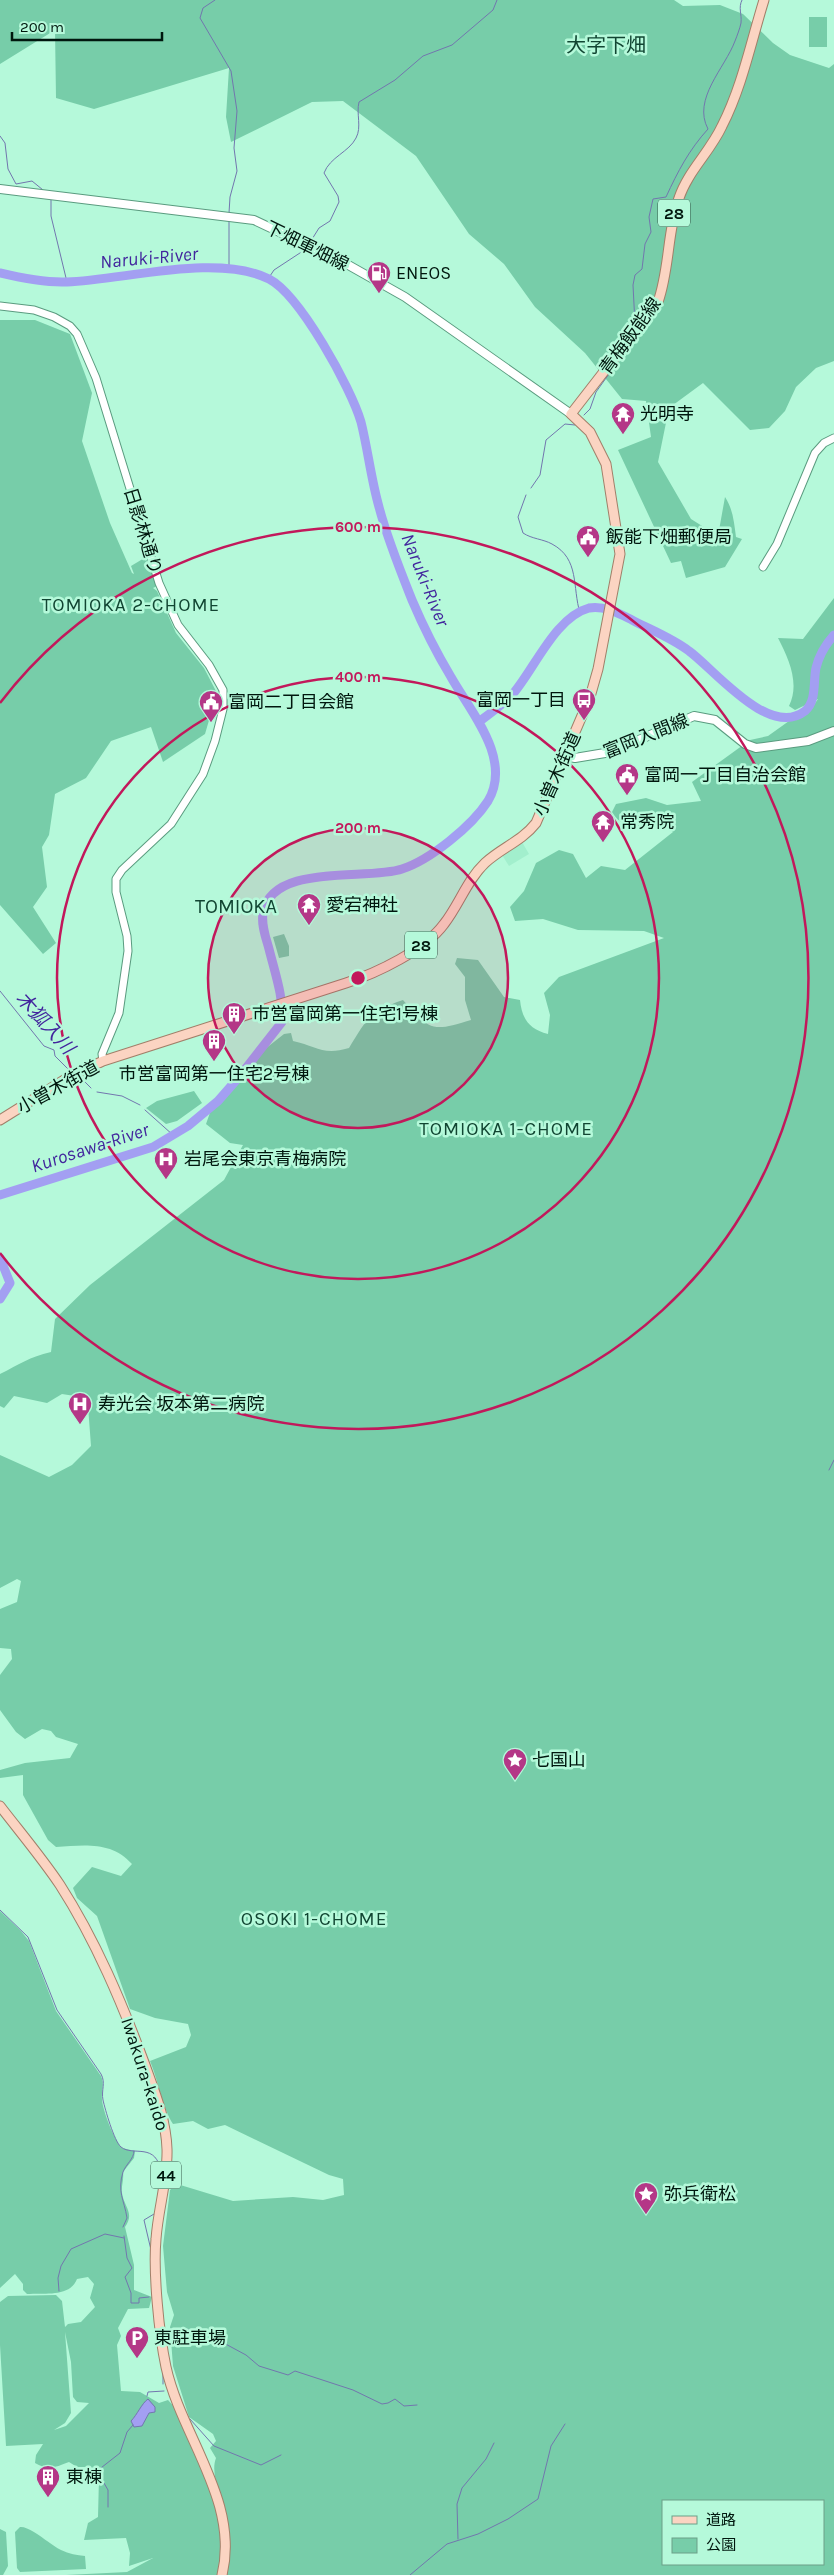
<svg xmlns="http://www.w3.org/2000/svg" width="834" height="2575" font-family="Karla,'Noto Sans JP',sans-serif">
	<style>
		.built { fill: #a2efcd }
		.green { fill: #77cda9; fill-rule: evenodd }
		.water { fill: #a39ff2; stroke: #7276ae }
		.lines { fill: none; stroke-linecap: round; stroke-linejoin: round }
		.stream { stroke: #7276ae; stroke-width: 1 }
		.river { stroke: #a39ff2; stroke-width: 9 }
		.tertiary-casing { stroke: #5a9b7f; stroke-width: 9 }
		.secondary-casing { stroke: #5a9b7f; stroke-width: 10 }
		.primary-casing { stroke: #a17f69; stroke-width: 11 }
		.tertiary { stroke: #fff; stroke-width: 7 }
		.secondary { stroke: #fff; stroke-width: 8 }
		.primary { stroke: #fbd4c2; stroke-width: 9 }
		.ring { fill: none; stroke: #c2185b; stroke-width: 2.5 }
		.labels { text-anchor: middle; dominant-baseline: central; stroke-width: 5; stroke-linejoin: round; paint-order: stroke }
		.shield { fill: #b5f9da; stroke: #365b4b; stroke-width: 1 }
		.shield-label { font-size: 16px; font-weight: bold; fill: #00170e }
		.street-label { font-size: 18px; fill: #00170e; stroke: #b5f9da }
		.poi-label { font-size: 18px; fill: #00170e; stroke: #b5f9da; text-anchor: start }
		.water-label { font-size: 19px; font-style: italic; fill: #42269d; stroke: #b5f9da }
		.neighbourhood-label { font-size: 19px; letter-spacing: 1px; fill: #114532; stroke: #b5f9da }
		.quarter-label { font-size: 20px; fill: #114532; stroke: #b5f9da }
		.centre { fill: #c2185b; stroke: #b5f9da; stroke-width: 2.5 }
		.ring-label { font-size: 15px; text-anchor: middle; font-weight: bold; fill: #c2185b; stroke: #b5f9da; stroke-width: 5; stroke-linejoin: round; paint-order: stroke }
	</style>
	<rect width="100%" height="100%" fill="#b5f9da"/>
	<path class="built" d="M522,842L529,854L509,866L502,855Z"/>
	<path class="green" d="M0,0H674L683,6L720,5L743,14L773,43L790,55L829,68L834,64V361L816,368L796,387L785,411L769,428L750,430L703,383L669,408L658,462L691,519L718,536L725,497C733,509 734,522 736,537L742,539L725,567L686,578L681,561L671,563L618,450L651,437L646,401L622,399L585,353L535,307L504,264L469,234L416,156L343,101L312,102L231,142L226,117L229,68L94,109L56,98L55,30L0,64Z
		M809,17H827V47H809Z
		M0,320H35L70,334L92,393L82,441L110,523L132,573L134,574L131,566L146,557L157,586L153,588L157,591L176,633L204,668L217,693L205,734L163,762L151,727L111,741L86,778L55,794L49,835L42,847L47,887L33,907L56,943L43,954L0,905Z
		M834,598V2575H226C230,2558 232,2541 228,2524C225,2505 209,2476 216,2458L210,2448L216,2441L213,2434L189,2417L173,2366L170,2327L174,2315L167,2292L163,2246L170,2190L177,2184L233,2201L293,2197L323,2200L344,2195L343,2179L329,2175L225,2125L208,2129L193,2121L173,2124C163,2109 158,2080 150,2061L186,2047L191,2035L188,2024L155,2018L130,2009L97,1916L77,1898L73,1888L92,1867L121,1876L132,1864C112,1841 84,1845 56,1847L48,1840L23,1795V1775L0,1778V1770L25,1763L70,1758L78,1744L56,1737L51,1731L42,1729L25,1739L16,1732L0,1710V1675L12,1659L11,1649L0,1648V1609L17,1602L21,1581L17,1579L0,1588V1455L49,1477L72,1465L91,1446L88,1406L81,1397L62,1394L47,1403L14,1396L4,1408L0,1406V1374C20,1364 29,1357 51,1352L55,1319L90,1285L224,1180L243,1145L230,1143L206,1124L212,1107L265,1049L284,1034L291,1033L293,1041C316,1046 323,1056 349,1048C366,1020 370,1011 403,1000C430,1031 432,1032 471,1020L465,1000V977L455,964L457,958L478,960L504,997L520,1000C522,1019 529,1029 548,1034L550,1015L544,993L559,977L664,938L644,931L578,930L543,919L515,921L510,907L524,891L536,863L559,850L573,854L586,878L601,866L625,870L673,832C670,830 666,827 663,826C644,822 626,835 612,812L616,804L646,798L667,805L701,801L692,782L750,740L768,736L789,721L809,712L818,699L795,710L789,706C800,684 789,659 778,638L803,639ZM663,2501H823V2564H663Z
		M284,934L289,946V956L279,958L273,937Z
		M194,1091L202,1103L177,1121L166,1124L146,1108L157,1101Z
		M0,1911L21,1931L29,1941L56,2011L101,2076C105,2085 101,2090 102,2100C103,2111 114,2140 122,2148L135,2151L134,2158L123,2172C124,2181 121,2186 122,2193C124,2207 135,2213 125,2227L134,2265V2290L152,2297L149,2308L128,2309L118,2328L121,2336L117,2345L121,2391L140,2392L159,2403L168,2400L179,2412L214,2502L223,2535L218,2575H66L127,2572L153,2558L129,2566L130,2553L126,2538L84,2540L88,2523L98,2517L99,2477L86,2467H77L69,2462C56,2467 48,2471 35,2463L36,2455L43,2444L6,2446L0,2345V2302L8,2296L56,2295L62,2301L65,2327L68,2324L81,2322L95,2307L90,2298L94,2284L88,2277L77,2279C70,2297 46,2293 27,2294L23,2290V2284L15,2274L0,2288ZM65,2332L71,2362L73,2397L77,2402L89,2403L66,2426L54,2430L65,2423L71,2413Z
		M20,2527C31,2526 50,2545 61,2550C69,2554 77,2555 85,2556L86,2569L20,2572L17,2568L15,2532Z
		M0,2529L6,2532L8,2566L3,2575H0Z"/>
	<path class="water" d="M148,2399L155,2407V2412L149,2413L142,2426L134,2427L131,2421C137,2415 142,2403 148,2399Z"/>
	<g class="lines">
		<path class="stream" d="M215,0L203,8L200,18L231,71L237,111L234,148L237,171L230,197L229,213
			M0,136L5,143L8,169L16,184L32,181L43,190
			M51,199V216L67,282
			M309,244L319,228L330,221L339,202L338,196L324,173C330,157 349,152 356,138C362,127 356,114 359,102L395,80L423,56L452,45L493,10L497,0
			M229,270V220
			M268,279L274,270L306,249
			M635,324L633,285L635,275L642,269L645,244L651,232L649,217L653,199L666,197C678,171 689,150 708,129C692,99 725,68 735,41C737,36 740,28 741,23C742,14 738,8 742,0
			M611,354L633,327
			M584,415L590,409L596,392L619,360
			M531,488L540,475L546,440L565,424L575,425
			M526,495L518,517L523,533C532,539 543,539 552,544C580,559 572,587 580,613
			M0,991L44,1046L54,1050L55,1056L71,1072
			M80,1077L91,1088
			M97,1092L122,1096L140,1105
			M145,1110L173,1135
			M829,1470L834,1460
			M0,1910L28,1937L57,2010L101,2074C106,2083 101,2090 103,2100C105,2109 114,2141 121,2147C133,2157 157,2141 161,2173
			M123,2227L127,2218C124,2199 117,2192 123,2172C126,2164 134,2159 134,2151
			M124,2236L127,2258L132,2268L125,2277L131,2293V2303H139V2298L149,2297
			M151,2250L144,2220L154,2214
			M59,2291L58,2278L61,2266L71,2249L105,2234L124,2238
			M166,2331L187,2329L194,2333L208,2331L220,2341L246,2355L259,2366L288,2375L295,2371L353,2390L382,2404L388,2403L395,2399L404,2406L417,2405
			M163,2370V2384
			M147,2396L148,2392L164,2391
			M190,2419L214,2446L261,2465L281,2455
			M108,2507V2490L97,2471L120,2453L127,2432L133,2425
			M458,2539L457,2504L462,2488L486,2459L494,2443
			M410,2575L447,2544L478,2534L508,2519L538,2499L551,2446L565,2424"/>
		<path class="river" d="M0,273C21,278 46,283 67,282C124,280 217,253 269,279C300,295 351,388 361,422C368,450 371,479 379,507C387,538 400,570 412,600C423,626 436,652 451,677C470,711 513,759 488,801C472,826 430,860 402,869C368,881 272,862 263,913C261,925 266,938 269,949C275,973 284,998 282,1022L239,1077L218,1101L188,1126L153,1147L0,1195
			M480,721C491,713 502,705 512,695C534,670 555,617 589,608C604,605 620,614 632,620C651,630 672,638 689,651C714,669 769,739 805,711C817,701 813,681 816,668C819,655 826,644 834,635
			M0,1258L10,1283L0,1299"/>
		<g class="tertiary-casing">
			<path id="tertiary" d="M0,306L34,310L54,317L70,326L77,334L96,378L159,583L178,625L209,665L223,690V709L215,741L203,774L171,824L122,870L116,879V892L127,936L128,951L119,1013L102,1054L103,1061
				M763,567L777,544L815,453L824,443L834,438"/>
		</g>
		<g class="secondary-casing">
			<path id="secondary" d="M0,189L254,220L343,262L405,297L571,414
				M566,756L575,758L611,752L694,716L715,720L745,744L756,748L808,741L834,731"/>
		</g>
		<g class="primary-casing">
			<path id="primary" d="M0,1120L69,1077L103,1061L346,983C377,973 425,950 444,924C459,905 467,880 485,863C501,848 522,841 536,823L590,697L598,669L620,554L606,464L590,432L571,414L658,302C670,268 667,231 679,198C688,171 710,152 722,126C742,87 751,42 764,0
				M0,1806C20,1832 42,1858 60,1885C96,1941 122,2003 145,2065C155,2093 166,2119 167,2149C168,2179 158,2209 156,2239C153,2272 159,2334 166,2367C181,2436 240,2501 222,2575"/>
		</g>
		<use href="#tertiary" class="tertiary"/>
		<use href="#secondary" class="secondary"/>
		<use href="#primary" class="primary"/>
	</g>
	<circle cx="358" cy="978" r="150" fill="#c2185b" fill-opacity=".12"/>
	<g class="ring">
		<circle cx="358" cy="978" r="150"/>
		<circle cx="358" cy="978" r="301"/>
		<path d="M0 703A451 451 0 1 1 0 1253"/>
	</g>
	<defs>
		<g id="fuel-pin" transform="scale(1.25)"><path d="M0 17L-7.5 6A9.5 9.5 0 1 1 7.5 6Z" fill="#b43787" stroke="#b5f9da"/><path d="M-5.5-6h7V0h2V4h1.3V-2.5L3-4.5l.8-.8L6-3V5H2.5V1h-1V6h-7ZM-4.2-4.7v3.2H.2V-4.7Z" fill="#fff"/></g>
		<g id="temple-pin" transform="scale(1.25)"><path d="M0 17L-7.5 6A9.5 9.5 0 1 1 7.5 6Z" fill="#b43787" stroke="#b5f9da"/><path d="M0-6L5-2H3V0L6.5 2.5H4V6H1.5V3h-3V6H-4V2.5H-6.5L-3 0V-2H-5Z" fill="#fff"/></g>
		<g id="civic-pin" transform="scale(1.25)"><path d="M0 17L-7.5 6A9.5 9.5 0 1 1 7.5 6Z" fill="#b43787" stroke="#b5f9da"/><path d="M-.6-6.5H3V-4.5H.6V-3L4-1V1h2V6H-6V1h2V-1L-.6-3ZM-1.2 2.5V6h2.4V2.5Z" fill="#fff"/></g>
		<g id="bus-pin" transform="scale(1.25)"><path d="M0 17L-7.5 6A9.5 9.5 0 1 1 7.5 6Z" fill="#b43787" stroke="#b5f9da"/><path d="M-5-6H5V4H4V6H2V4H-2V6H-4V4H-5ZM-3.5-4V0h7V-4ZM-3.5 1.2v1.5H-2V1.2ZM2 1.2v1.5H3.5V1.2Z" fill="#fff"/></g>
		<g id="building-pin" transform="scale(1.25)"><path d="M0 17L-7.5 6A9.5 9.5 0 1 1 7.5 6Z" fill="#b43787" stroke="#b5f9da"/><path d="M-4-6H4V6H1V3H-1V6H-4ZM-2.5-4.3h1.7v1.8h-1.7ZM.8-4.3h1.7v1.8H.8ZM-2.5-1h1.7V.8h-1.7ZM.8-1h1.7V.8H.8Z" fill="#fff"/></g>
		<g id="hospital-pin" transform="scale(1.25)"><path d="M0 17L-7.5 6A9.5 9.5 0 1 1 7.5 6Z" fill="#b43787" stroke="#b5f9da"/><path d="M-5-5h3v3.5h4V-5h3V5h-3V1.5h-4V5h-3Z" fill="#fff"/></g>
		<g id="sight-pin" transform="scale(1.25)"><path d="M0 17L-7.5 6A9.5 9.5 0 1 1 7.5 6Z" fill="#b43787" stroke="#b5f9da"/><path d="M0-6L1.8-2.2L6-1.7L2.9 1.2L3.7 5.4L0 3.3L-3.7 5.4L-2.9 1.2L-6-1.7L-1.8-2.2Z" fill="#fff"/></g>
		<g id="parking-pin" transform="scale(1.25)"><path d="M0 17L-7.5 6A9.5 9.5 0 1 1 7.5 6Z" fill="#b43787" stroke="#b5f9da"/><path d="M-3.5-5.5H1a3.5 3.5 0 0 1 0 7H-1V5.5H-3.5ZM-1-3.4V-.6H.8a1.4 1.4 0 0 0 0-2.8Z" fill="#fff"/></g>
	</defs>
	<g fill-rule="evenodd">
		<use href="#fuel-pin" x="379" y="273"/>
		<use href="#temple-pin" x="623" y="414"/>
		<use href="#civic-pin" x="588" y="537"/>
		<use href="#bus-pin" x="584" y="700"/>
		<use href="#civic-pin" x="211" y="702"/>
		<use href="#civic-pin" x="627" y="775"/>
		<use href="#temple-pin" x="603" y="822"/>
		<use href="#temple-pin" x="309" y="905"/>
		<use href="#building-pin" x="234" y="1014"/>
		<use href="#building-pin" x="214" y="1041"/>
		<use href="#hospital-pin" x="166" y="1159"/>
		<use href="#hospital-pin" x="80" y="1404"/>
		<use href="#sight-pin" x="515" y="1760"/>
		<use href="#sight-pin" x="646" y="2194"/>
		<use href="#parking-pin" x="137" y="2338"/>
		<use href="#building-pin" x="48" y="2477"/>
	</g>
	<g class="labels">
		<g class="shield">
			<rect x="658" y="199.5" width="32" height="27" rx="4"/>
			<rect x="405" y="931.5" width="32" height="27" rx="4"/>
			<rect x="151" y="2161.5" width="30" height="27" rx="4"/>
		</g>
		<g class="shield-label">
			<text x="674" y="213">28</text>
			<text x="421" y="945">28</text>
			<text x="166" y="2175">44</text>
		</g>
		<g class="street-label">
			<text transform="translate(307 246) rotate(26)">下畑軍畑線</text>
			<text transform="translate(630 336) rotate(-54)">青梅飯能線</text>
			<text transform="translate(143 531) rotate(73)">日影林通り</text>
			<text transform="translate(646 736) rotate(-22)">富岡入間線</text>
			<text transform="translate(557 774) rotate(-66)">小曽木街道</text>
			<text transform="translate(58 1087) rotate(-29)">小曽木街道</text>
			<text transform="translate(145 2074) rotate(72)">Iwakura-kaido</text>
		</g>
		<g class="poi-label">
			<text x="396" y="273">ENEOS</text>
			<text x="640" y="414">光明寺</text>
			<text x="606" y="537">飯能下畑郵便局</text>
			<text x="566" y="700" text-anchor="end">富岡一丁目</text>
			<text x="228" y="702">富岡二丁目会館</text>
			<text x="644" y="775">富岡一丁目自治会館</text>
			<text x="620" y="822">常秀院</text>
			<text x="326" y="905">愛宕神社</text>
			<text x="252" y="1014">市営富岡第一住宅1号棟</text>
			<text x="214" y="1074" text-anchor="middle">市営富岡第一住宅2号棟</text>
			<text x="184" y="1159">岩尾会東京青梅病院</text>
			<text x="98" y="1404">寿光会 坂本第二病院</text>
			<text x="532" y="1760">七国山</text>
			<text x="664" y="2194">弥兵衛松</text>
			<text x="154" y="2338">東駐車場</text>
			<text x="66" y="2477">東棟</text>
		</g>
		<g class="water-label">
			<text transform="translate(149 258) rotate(-5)">Naruki-River</text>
			<text transform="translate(425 580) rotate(68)">Naruki-River</text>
			<text transform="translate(45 1023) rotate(48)">木狐入川</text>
			<text transform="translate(90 1148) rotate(-18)">Kurosawa-River</text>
		</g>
		<g class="neighbourhood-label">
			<text x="131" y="605">TOMIOKA 2-CHOME</text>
			<text x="506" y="1129">TOMIOKA 1-CHOME</text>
			<text x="314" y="1919">OSOKI 1-CHOME</text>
		</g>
		<g class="quarter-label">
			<text x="606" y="45">大字下畑</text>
			<text x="236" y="906">TOMIOKA</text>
		</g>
	</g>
	<circle cx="358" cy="978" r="8" class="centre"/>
	<g class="ring-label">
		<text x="358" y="532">600 m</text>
		<text x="358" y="682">400 m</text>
		<text x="358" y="833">200 m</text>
	</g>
	<rect x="662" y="2500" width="162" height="65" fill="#b5f9da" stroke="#6d9f88"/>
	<rect x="672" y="2516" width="25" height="8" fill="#fbd4c2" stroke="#6d9f88"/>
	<text x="706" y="2525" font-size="15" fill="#00170e">道路</text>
	<rect x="672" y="2538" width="25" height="15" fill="#77cda9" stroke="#6d9f88"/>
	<text x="706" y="2550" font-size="15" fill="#00170e">公園</text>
	<path d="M12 32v8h150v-8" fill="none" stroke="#00170e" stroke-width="2.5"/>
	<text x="20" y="32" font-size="15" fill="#00170e" stroke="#b5f9da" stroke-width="4" paint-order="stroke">200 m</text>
</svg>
